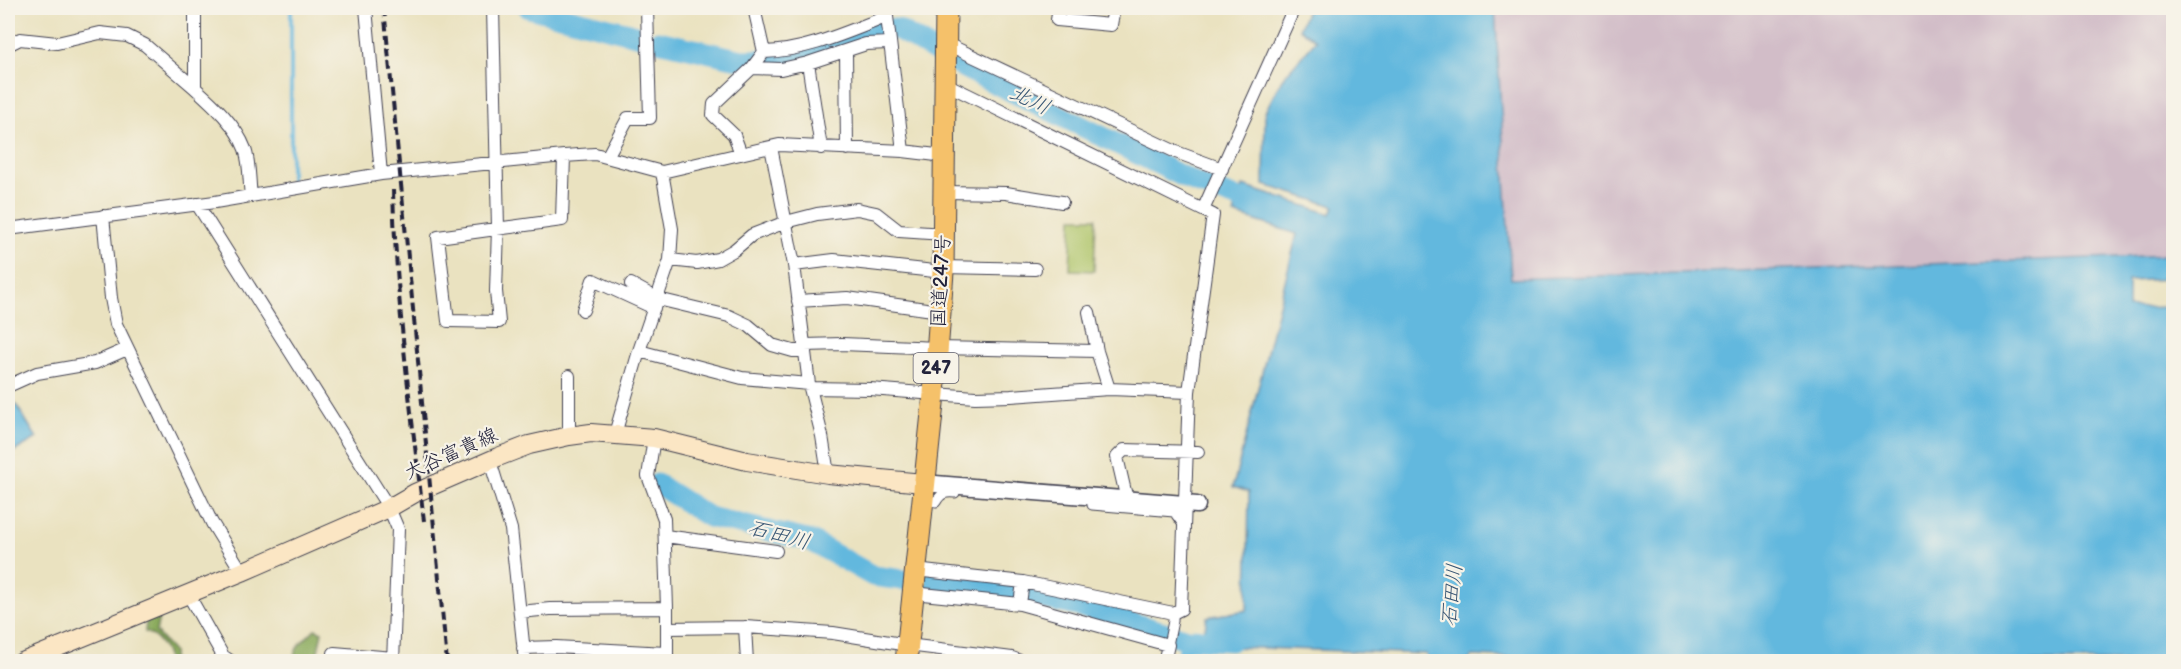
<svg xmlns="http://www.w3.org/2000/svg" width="2181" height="669" font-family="'Balsamiq Sans','Klee One',sans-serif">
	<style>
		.industrial { fill: #d2bdc8 }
		.green { fill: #aec468; stroke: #687352; stroke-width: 1.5 }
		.forest { fill: #8aaa5c; stroke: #56664c; stroke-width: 1.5 }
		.water { fill: #62b8de; stroke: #426d8c; stroke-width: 1.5 }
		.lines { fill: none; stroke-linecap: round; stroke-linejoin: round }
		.stream { stroke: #62b8de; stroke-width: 4 }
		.canal { stroke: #62b8de; stroke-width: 12 }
		.river { stroke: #62b8de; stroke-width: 21 }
		.pedestrian-casing { stroke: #403f4f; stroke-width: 11 }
		.minor-casing { stroke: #403f4f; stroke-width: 14 }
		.tertiary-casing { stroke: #403f4f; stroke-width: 19 }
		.secondary-casing { stroke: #403f4f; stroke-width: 20 }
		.trunk-casing { stroke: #403f4f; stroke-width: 23 }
		.pedestrian { stroke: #fff; stroke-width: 9 }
		.minor { stroke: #fff; stroke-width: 12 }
		.tertiary { stroke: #fff; stroke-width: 16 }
		.secondary { stroke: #fbe6c4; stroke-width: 18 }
		.trunk { stroke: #f5c16b; stroke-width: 21 }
		.rail { stroke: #22223b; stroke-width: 4; stroke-dasharray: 9 4.5; stroke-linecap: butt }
		.labels { text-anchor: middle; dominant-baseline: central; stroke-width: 4.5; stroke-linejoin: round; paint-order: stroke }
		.shield { fill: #f7f3e8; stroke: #62616f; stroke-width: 1.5 }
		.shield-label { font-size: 18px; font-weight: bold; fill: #22223b }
		.street-label { font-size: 20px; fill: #22223b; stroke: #f7f3e8 }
		.water-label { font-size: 21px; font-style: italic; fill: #385674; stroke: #f7f3e8 }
	</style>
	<rect width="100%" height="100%" fill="#f7f3e8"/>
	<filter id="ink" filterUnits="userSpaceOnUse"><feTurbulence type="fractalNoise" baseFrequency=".0167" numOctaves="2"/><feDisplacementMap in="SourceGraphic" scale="12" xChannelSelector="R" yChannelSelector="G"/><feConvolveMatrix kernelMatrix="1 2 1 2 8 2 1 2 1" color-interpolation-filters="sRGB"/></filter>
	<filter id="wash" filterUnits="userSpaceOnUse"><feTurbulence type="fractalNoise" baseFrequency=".008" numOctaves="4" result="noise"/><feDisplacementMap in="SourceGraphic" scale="24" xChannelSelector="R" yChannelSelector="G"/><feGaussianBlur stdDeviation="1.35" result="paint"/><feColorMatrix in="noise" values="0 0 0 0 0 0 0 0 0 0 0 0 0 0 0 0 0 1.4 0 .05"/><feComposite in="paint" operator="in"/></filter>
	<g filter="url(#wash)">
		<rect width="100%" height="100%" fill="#eae2c0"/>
		<path class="industrial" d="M1495,8H2173V255L1510,279Z"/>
		<path class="green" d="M1072,218H1096L1094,271L1070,270Z"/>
		<path class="forest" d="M159,616L156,632L173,652V661H168C166,649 158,636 145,632L146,621Z
			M315,629L322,632L316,661H292L298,646Z"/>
		<path class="water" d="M1308,8H1495L1511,279L2173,255V279L2128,281V308L2173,307V661L1627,662L1472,656L1469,661L1428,662L1426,654L1202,646L1207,617L1247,610L1249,492L1233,487L1297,234L1234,214L1243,186L1331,214L1334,206L1264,185L1265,112L1282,79L1316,40L1299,29Z
			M15,403L37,438L15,451L8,440V407Z"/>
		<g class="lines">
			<path class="stream" d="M291,8V180"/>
			<path class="canal" d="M1181,662L1187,639"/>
			<path class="river" d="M529,8L640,36
				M658,41L742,60L788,59L881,29H897L962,67L1196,183L1265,209
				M657,484L709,517L811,541L873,576L903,580
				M930,582L1017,593
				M1025,595L1077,606L1187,639L1231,641"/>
		</g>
	</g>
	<g filter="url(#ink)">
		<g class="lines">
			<g class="pedestrian-casing">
				<path id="pedestrian" d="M923,499L936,502C941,493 946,492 955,493
					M1092,505L1174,512L1184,526
					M1168,645L1173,621V613"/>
			</g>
			<g class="minor-casing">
				<path id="minor" d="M195,8V88C214,105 236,125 245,149C250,163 249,181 251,196
					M366,8L381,174
					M493,8L498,228L496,291L499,322L448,321L438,237L562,220L564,156
					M754,8L764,52
					M886,8L903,151
					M1059,8L1057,20L1111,25L1114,8
					M947,44L1176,152L1222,169
					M8,45L20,39L57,43L100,33L127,36L145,45L195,88
					M764,52C806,51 847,32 886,17
					M846,52L847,149
					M808,63L821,148
					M752,68L781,69L808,63L866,44L889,43
					M946,84L1203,210
					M771,147L794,265L809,384L822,436L828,474
					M741,154L734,135L713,115L714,104L752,68L764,52
					M607,157L628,118H650L647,8
					M944,192L1006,193L1062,202
					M197,204L389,508L398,529L393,662
					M103,216L111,298L116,324L212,523L242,572
					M8,229L215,202L381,174L564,156L595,154L662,172L779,145L903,151L945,156
					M670,260L697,263L718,259L734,250L752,235L786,222L817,214L857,209L876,213L899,231L944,234
					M794,265L834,260L943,272
					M943,267L1035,269
					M631,284L658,299L729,316L748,325L772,345L793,351H805
					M798,301L847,298L940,311
					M583,310L593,280L654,308
					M1089,312L1097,351L1109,389
					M805,345L842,344L938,348L1097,351
					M639,351L742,378L809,384
					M8,386L37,373L95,363L127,349
					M810,388L870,389L975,397L1011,396L1109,389L1189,392
					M615,434L639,351L670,260L672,229L662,172
					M569,436V376
					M654,438L648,476L664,519L667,608V662
					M490,461L511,529L525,662
					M1127,500L1117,457L1124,450L1198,452
					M665,536L776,551
					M915,570L1023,582
					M913,593L1020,604L1168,645L1164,662
					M188,594L223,656L232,662
					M1020,604L1023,582L1173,613L1181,609L1189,392L1213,215L1203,210L1294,8
					M520,612L550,609L667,608
					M745,627L747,662
					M667,628L745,627L833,633L908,645L1012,658L1023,662
					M523,648L556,647L666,653
					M334,653L394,658"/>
			</g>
			<g class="tertiary-casing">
				<path id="tertiary" d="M923,483L1197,505"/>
			</g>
			<g class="secondary-casing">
				<path id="secondary" d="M22,662L242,572L389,508L415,493L498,457L529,445L569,436L591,433L654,438L747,461L828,474L923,483"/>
			</g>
			<g class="trunk-casing">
				<path id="trunk" d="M906,662L934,394L943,272L946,8"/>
			</g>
			<use href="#pedestrian" class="pedestrian"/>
			<use href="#minor" class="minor"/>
			<use href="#tertiary" class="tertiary"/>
			<use href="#secondary" class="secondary"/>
			<use href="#trunk" class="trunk"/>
			<path class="rail" d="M384,8L447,662
				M393,190C396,301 411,411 424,521"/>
		</g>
	</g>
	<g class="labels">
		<rect class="shield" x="913.5" y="353" width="45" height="30" rx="4.5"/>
		<g class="shield-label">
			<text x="936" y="368">247</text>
		</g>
		<g class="street-label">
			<text transform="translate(941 281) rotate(-87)">国道247号</text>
			<text transform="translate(451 454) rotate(-24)">大谷富貴線</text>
		</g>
		<g class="water-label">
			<text transform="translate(1030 100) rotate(26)">北川</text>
			<text transform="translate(779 535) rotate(15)">石田川</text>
			<text transform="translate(1452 595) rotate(-84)">石田川</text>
		</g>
	</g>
	<rect width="2181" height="669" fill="none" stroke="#f7f3e8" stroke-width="30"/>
</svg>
